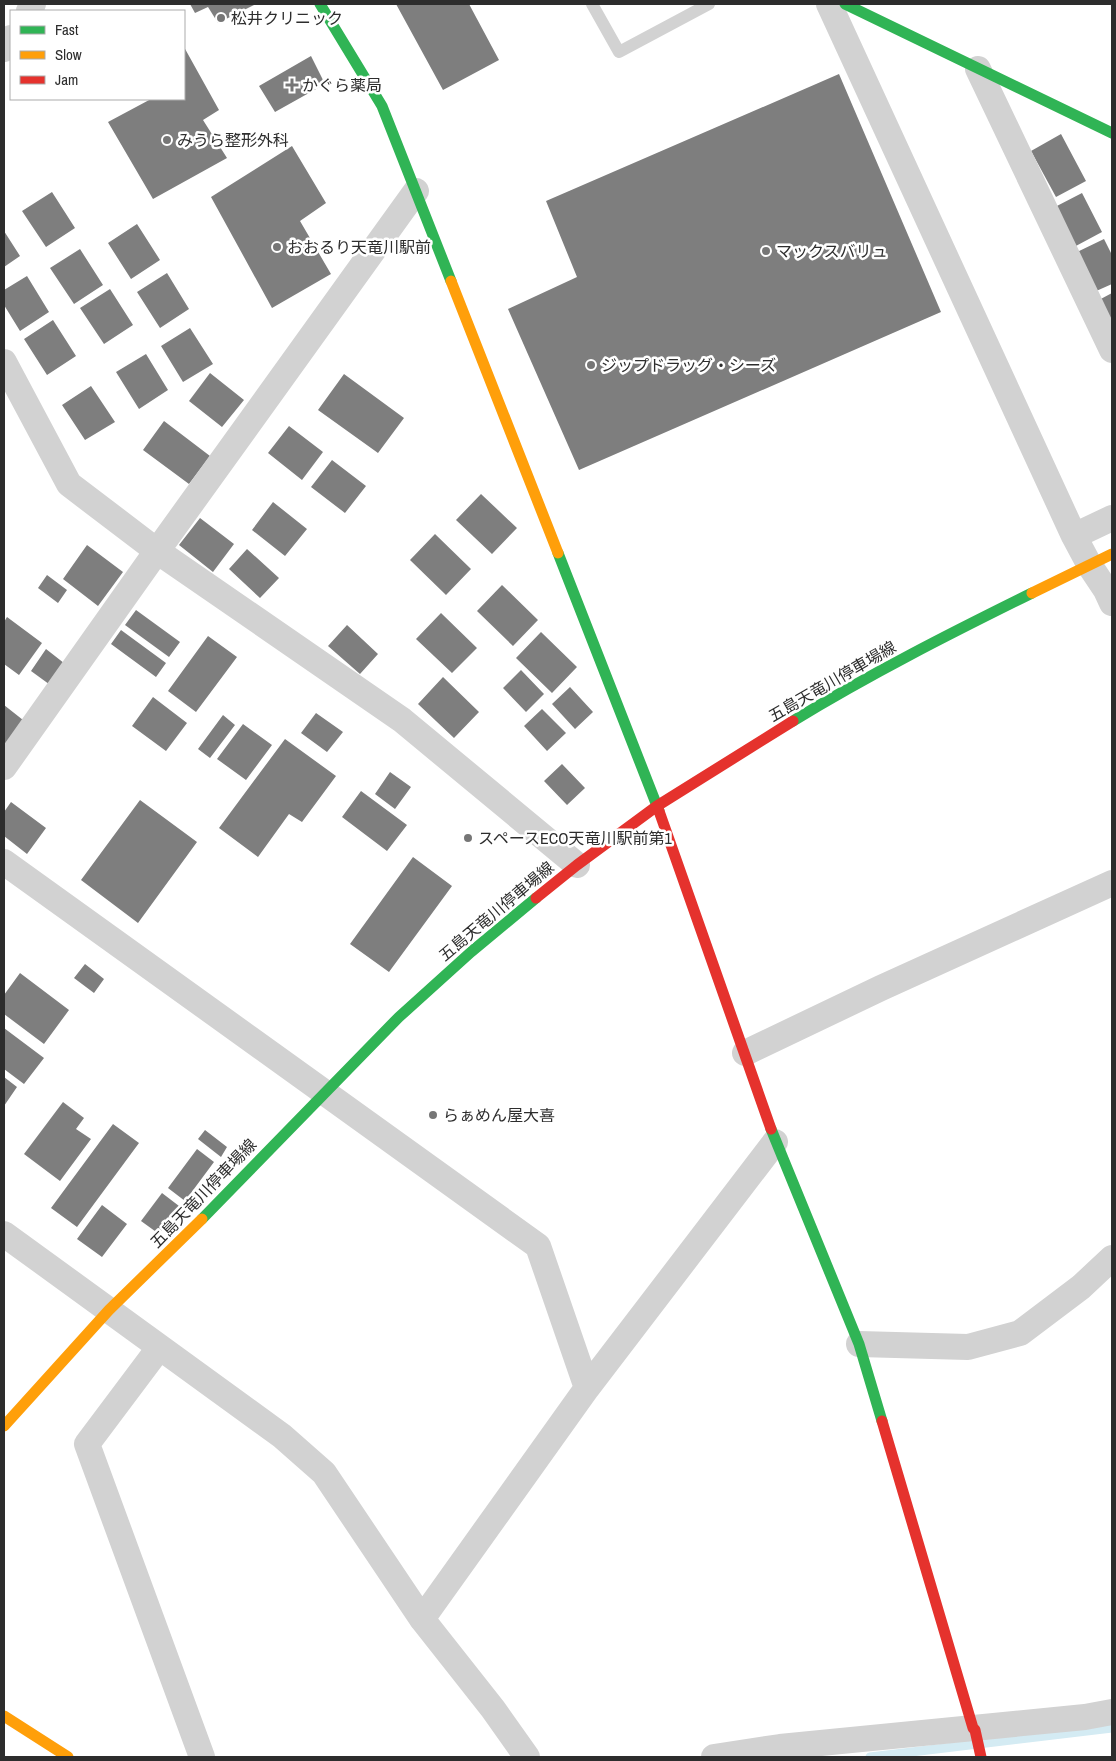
<svg xmlns="http://www.w3.org/2000/svg" width="1116" height="1761" font-family="'Archivo Narrow','Noto Sans JP',sans-serif">
	<style>
		.lines { fill: none; stroke-linecap: round; stroke-linejoin: round }
		.stream { stroke: #d4ebf3; stroke-width: 9 }
		.building { fill: #7e7e7e }
		.lane { stroke: #d2d2d2; stroke-width: 12 }
		.street { stroke: #d2d2d2; stroke-width: 26 }
		.fast { stroke: #30b455; stroke-width: 11 }
		.slow { stroke: #ff9f0a; stroke-width: 11 }
		.jam { stroke: #e5322d; stroke-width: 11 }
		.poi-dot { fill: #767676; stroke: #fff; stroke-width: 2 }
		.labels { text-anchor: middle; dominant-baseline: central; stroke-width: 5; stroke-linejoin: round; paint-order: stroke }
		.poi-label { font-size: 16px; fill: #2d2d2d; stroke: #fff; text-anchor: start }
		.street-label { font-size: 16px; fill: #2d2d2d; stroke: #fff }
	</style>
	<rect width="100%" height="100%" fill="#fff"/>
	<g class="lines">
		<path class="stream" d="M870,1757L1112,1728"/>
	</g>
	<path class="building" d="M190,4H253L254,5L218,23L208,7L195,13Z
		M396,4H469L499,60L443,90Z
		M184,47L219,110L203,120L227,158L153,199L108,122L151,99H184Z
		M311,56L325,84L275,112L259,86Z
		M839,74L941,312L579,470L508,309L577,277L546,201Z
		M1061,134L1086,181L1056,197L1031,151Z
		M292,146L326,203L300,221L331,274L272,308L211,197Z
		M52,192L75,228L46,247L22,211Z
		M1082,193L1102,232L1074,247L1053,208Z
		M137,224L160,260L131,279L108,243Z
		M4,231L20,256L4,267Z
		M1104,239L1112,255V284L1094,292L1075,253Z
		M80,249L103,285L74,304L50,268Z
		M167,273L189,309L160,328L137,292Z
		M27,276L49,312L20,331L4,305V290Z
		M110,289L133,325L104,344L80,308Z
		M1112,293V333L1097,301Z
		M53,320L76,356L47,375L24,339Z
		M190,328L213,364L183,382L161,346Z
		M146,354L168,390L139,409L116,372Z
		M210,373L244,400L222,427L189,401Z
		M344,374L404,418L378,453L318,410Z
		M91,386L115,422L85,440L62,405Z
		M164,421L210,456L189,484L143,450Z
		M289,426L323,452L302,480L268,453Z
		M332,460L366,486L345,513L311,487Z
		M481,494L517,528L492,554L456,520Z
		M273,502L307,529L285,556L252,530Z
		M200,518L234,544L213,572L179,545Z
		M435,534L471,569L446,595L410,560Z
		M87,545L123,572L98,606L63,579Z
		M247,549L279,578L260,598L229,569Z
		M47,575L67,590L58,603L38,588Z
		M502,585L538,620L513,646L477,611Z
		M136,610L180,642L169,657L125,625Z
		M441,613L477,648L452,673L416,639Z
		M7,617L42,643L19,675L4,664V622Z
		M347,625L378,654L360,674L328,646Z
		M121,630L166,663L156,677L111,644Z
		M541,632L577,667L552,693L516,658Z
		M208,636L237,657L196,712L168,691Z
		M46,649L69,667L53,687L31,671Z
		M521,670L544,694L526,712L503,688Z
		M443,677L479,712L454,738L418,704Z
		M570,687L593,712L575,729L552,704Z
		M153,697L187,723L166,751L132,726Z
		M4,705L23,720L4,746Z
		M542,709L566,733L547,751L524,726Z
		M316,713L343,732L327,752L301,733Z
		M223,715L235,725L210,758L198,749Z
		M243,724L272,745L246,780L217,759Z
		M285,739L336,776L302,822L289,814L258,857L219,828Z
		M562,764L585,788L567,805L544,781Z
		M390,772L411,787L395,809L375,794Z
		M361,791L407,825L387,851L342,817Z
		M140,800L197,842L138,923L81,880Z
		M11,802L46,828L27,854L4,836V812Z
		M413,857L452,886L389,972L350,944Z
		M85,964L104,979L94,993L74,978Z
		M20,973L69,1010L44,1044L4,1014V995Z
		M4,1028L44,1058L24,1084L4,1069Z
		M4,1077L17,1087L4,1106Z
		M63,1102L84,1118L76,1129L91,1139L60,1181L24,1154Z
		M113,1124L139,1143L77,1227L51,1208Z
		M205,1130L227,1147L221,1157L198,1139Z
		M197,1149L214,1162L185,1201L168,1188Z
		M162,1193L179,1206L159,1234L141,1221Z
		M102,1205L127,1224L102,1257L77,1239Z"/>
	<g class="lines">
		<path class="lane" d="M592,4L619,52L709,4"/>
		<path class="street" d="M829,4L1074,536L1090,566L1106,590L1112,603
			M29,11L33,4
			M4,49L11,38
			M978,69L1112,350
			M4,362L69,484L157,551L402,720L577,865
			M1074,536L1112,518
			M4,767L157,551L416,191
			M4,862L538,1246L587,1388L422,1619
			M745,1053L881,988L1112,883
			M4,1234L282,1436L324,1473L422,1619L493,1709L527,1757
			M859,1344L968,1347L1020,1333L1081,1287L1112,1258
			M159,1348L87,1444L202,1757
			M587,1388L775,1142
			M714,1757L780,1747L1085,1717L1112,1712"/>
		<path class="fast" d="M320,4L382,106L451,281
			M845,4L1112,133
			M558,553L659,811
			M793,721C870,674 951,633 1032,593
			M771,1129L859,1344L882,1421
			M202,1219L399,1017L471,952L536,898"/>
		<path class="slow" d="M451,281L558,553
			M1032,593L1112,554
			M4,1426L109,1310L202,1219
			M4,1716L68,1757"/>
		<path class="jam" d="M659,811L771,1129
			M536,898L577,865L657,806L793,721
			M882,1421L973,1728L975,1730L981,1757"/>
	</g>
	<g class="poi-dot">
		<circle cx="221" cy="18" r="5"/>
		<path d="M289.5 77.5h5v5h5v5h-5v5h-5v-5h-5v-5h5z"/>
		<circle cx="167" cy="140" r="5"/>
		<circle cx="277" cy="247" r="5"/>
		<circle cx="766" cy="251" r="5"/>
		<circle cx="591" cy="365" r="5"/>
		<circle cx="468" cy="838" r="5"/>
		<circle cx="433" cy="1115" r="5"/>
	</g>
	<g class="labels">
		<g class="poi-label">
			<text x="231" y="18">松井クリニック</text>
			<text x="302" y="85">かぐら薬局</text>
			<text x="177" y="140">みうら整形外科</text>
			<text x="287" y="247">おおるり天竜川駅前</text>
			<text x="776" y="251">マックスバリュ</text>
			<text x="601" y="365">ジップドラッグ・シーズ</text>
			<text x="478" y="838">スペースECO天竜川駅前第1</text>
			<text x="443" y="1115">らぁめん屋大喜</text>
		</g>
		<g class="street-label">
			<text transform="translate(832 681) rotate(-30)">五島天竜川停車場線</text>
			<text transform="translate(496 911) rotate(-40)">五島天竜川停車場線</text>
			<text transform="translate(203 1193) rotate(-46)">五島天竜川停車場線</text>
		</g>
	</g>
	<rect width="1116" height="1761" fill="none" stroke="#2d2d2d" stroke-width="10"/>
	<rect x="10" y="10" width="175" height="90" fill="#ffffff" stroke="#ababab"/>
	<rect x="20" y="26" width="25" height="8" fill="#30b455" stroke="#ababab"/>
	<text x="55" y="35" font-size="15" fill="#2d2d2d">Fast</text>
	<rect x="20" y="51" width="25" height="8" fill="#ff9f0a" stroke="#ababab"/>
	<text x="55" y="60" font-size="15" fill="#2d2d2d">Slow</text>
	<rect x="20" y="76" width="25" height="8" fill="#e5322d" stroke="#ababab"/>
	<text x="55" y="85" font-size="15" fill="#2d2d2d">Jam</text>
</svg>
